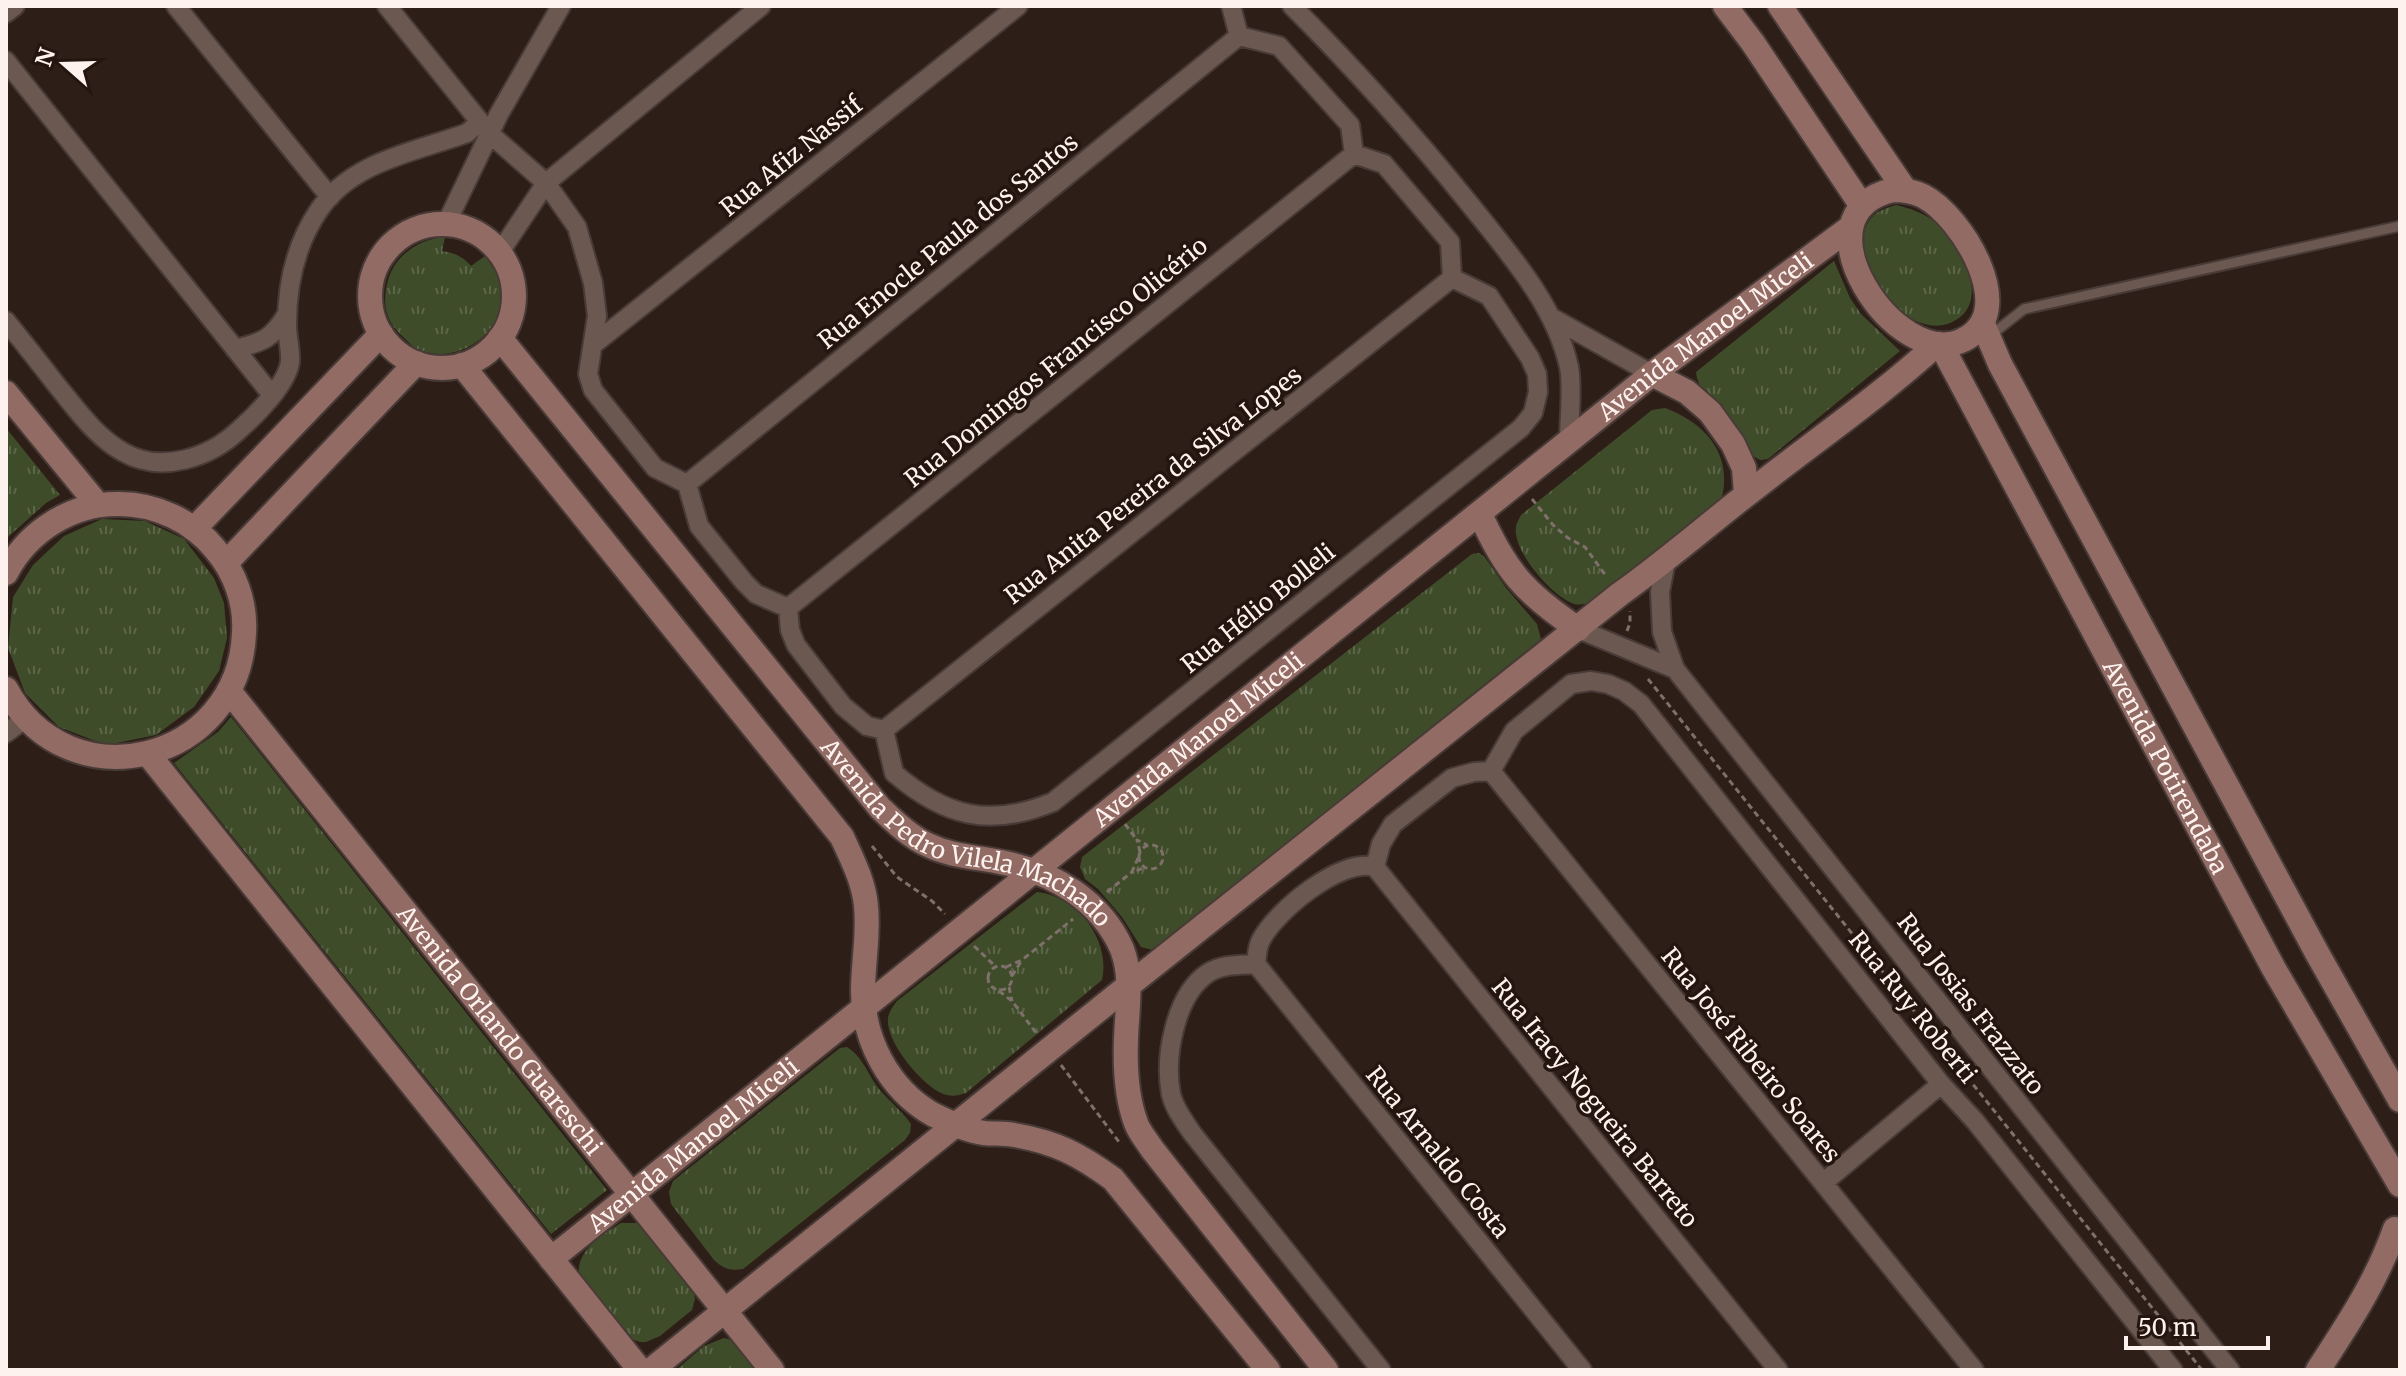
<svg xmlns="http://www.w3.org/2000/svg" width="2406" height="1376" font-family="Merriweather,serif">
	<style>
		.grass { fill: url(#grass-tufts) }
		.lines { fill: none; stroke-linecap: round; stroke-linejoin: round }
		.lane-casing { stroke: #483b37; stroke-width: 13 }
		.street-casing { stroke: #483b37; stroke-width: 22 }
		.secondary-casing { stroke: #483b37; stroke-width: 28 }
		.path { stroke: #7f706b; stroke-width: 3; stroke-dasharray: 6 4; stroke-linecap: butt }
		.lane { stroke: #6b5851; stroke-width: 9 }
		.street { stroke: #6b5851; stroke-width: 18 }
		.secondary { stroke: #926b65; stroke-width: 24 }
		.labels { text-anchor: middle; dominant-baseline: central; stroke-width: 7; stroke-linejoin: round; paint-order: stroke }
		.street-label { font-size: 24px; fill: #fef2ee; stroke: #24150f }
	</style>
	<defs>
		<pattern id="grass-tufts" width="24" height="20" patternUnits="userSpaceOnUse" patternTransform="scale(2)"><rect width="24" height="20" fill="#3f4c29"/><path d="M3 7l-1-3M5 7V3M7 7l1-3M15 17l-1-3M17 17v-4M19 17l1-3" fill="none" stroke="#5c6648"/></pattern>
	</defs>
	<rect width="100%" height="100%" fill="#2e1e18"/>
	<path class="grass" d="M1896,205C1909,208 1924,213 1935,222C1960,242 1995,305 1950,323C1903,343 1837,250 1874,215C1880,210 1888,207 1896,205Z
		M445,237L442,251C455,253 462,256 471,266L485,256C492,266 499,275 501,288C508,332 458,366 419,350C412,347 406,339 400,334C382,317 382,294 391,272C400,252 423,238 445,237Z
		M1834,261L1850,298L1861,314L1900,351L1768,459C1761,460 1761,461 1755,457C1747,452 1744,438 1738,429C1726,409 1698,397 1696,372Z
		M1665,408C1705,423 1732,453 1722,497L1591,602C1584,604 1579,606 1572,603C1551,595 1512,550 1516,527C1516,524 1520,517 1521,515L1652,410Z
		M6,428L60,495L46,503L8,537L6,544Z
		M102,519L145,521L184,539L214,578L224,603L227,638L219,671L194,707L156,735L106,745L59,727L25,693L8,648L13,597L33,565L64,536Z
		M1479,553L1484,556L1506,588L1537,624L1541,639L1153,950L1141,947L1122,917L1098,889L1085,879L1080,867L1082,857L1472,554Z
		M231,717L607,1190L551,1234L174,763L218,732Z
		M1037,892C1077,896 1111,940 1102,980L966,1093C957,1096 950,1097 941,1093C921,1084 885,1041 888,1018C889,1012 893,1006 897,1001Z
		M847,1047C863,1057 868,1075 879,1089C890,1102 902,1111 911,1124L910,1133L905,1140L743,1269C730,1271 724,1269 714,1260L671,1204L669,1192L673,1181L840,1048Z
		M621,1223H638L693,1287L695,1299L692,1310L660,1336L646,1342H640L632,1339L579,1273C577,1250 603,1234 621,1223Z
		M724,1338L736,1341L759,1370H676L704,1346Z"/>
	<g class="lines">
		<g class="lane-casing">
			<path id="lane" d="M1991,335L2024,309L2400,226"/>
		</g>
		<g class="street-casing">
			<path id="street" d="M176,6L330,197
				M387,6L489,133L546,183L577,227L593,283L597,316L588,374L593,390L655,468L687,484L699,526L744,582L756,594L788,608L790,630L796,645L843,706L867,726L884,730L894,773C945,817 990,828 1053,802L1521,428L1533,413L1538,392L1537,374L1530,358L1489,296L1452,278L1450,242L1384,164L1354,154L1350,125L1279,46L1239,36L1231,6
				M1292,6C1354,68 1413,134 1468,202C1507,251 1555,304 1569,367C1573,386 1569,420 1569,441
				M6,13L15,6
				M6,61L271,394
				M446,224L499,114L561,6
				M500,252L546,183L761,6
				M1551,317L1652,374
				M6,321C24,343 41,365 59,388C78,411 96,437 123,452C161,474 210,458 240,429C256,415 287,384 290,362C291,350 287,337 287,325C287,284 295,245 319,210C352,161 415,152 467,133L480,122
				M594,344L1018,6
				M235,349C263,342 272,339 287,314
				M687,484L1239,36
				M1666,561L1660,592L1662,632L1675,669L2230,1370
				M788,608L1354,154
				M1578,629L1675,669
				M884,730L1452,278
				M6,733L26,718
				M1491,771L1974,1370
				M1375,867L1778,1370
				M1256,964L1582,1370
				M1823,1183L1941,1084
				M1381,1370L1192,1133C1184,1121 1174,1108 1171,1094C1164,1057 1175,995 1208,973C1222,964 1240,965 1256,964C1257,956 1257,947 1261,940C1276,911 1341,857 1375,867L1381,844L1393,824L1452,778L1474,772L1491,771L1514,731L1571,684L1591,681L1608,684L1624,691L1641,704L1941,1084L1975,1121L2173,1370"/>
		</g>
		<g class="secondary-casing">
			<g id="secondary">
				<path d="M1725,6L1753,43L1862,206"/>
				<path d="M1780,6L1905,190"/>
				<path d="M1893,190C1904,190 1913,191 1923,196C1962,216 2021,313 1963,340C1897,373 1790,213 1893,190Z"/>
				<circle cx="442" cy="296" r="72"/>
				<path d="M1983,324L2000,364L2317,953L2400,1100"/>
				<path id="s1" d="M500,338L880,808C895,822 909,836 928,845C953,857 978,857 1005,863C1054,873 1101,901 1122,949C1133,978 1127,1009 1126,1039C1125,1065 1127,1099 1136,1123C1139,1132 1147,1141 1152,1149L1326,1370"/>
				<path id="s2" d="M1941,345L2274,969L2400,1185"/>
				<path d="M462,365L842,837C852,859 864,882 866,906C869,934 863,963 863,991C863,1040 889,1089 932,1114C946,1121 968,1131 984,1133C994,1134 1004,1133 1014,1135C1056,1142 1080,1155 1113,1179L1268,1370"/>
				<path d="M1652,374L1687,392L1710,412L1733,444L1744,468L1746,494"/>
				<path d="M6,393L98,505"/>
				<path d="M1480,514C1506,572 1525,593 1578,629"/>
				<path d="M194,529L381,334"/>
				<path d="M226,563L416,363"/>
				<path d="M6,573C28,531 72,503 119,504C156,504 192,521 215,549C235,572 246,603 244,633C239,763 68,805 6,689"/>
				<path id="s3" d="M229,691L772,1370"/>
				<path d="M148,754L640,1370"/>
				<path id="s4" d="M551,1259L1569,441L1652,374L1851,227"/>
				<path d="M651,1370L1128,986L1620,594C1665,562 1706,526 1750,492C1812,443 1878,398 1937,344"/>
				<path d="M2318,1370C2348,1324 2377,1281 2395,1229"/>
			</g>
		</g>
		<path class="path" d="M1532,499L1553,525L1568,538L1585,547L1606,576
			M1627,631L1630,623V611
			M1648,679L2202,1370
			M1125,824L1137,840
			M1139 857a12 12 0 1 1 24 0a12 12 0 1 1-24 0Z
			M872,846L897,877L932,901L945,914
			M1140,852L1137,840L1147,845
			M1138,858L1132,872L1144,868
			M1107,892L1132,872
			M974,946L995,966
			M988 978a12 12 0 1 1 24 0a12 12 0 1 1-24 0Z
			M1006,967L1022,960L1073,919
			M1012,976L1022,960
			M1009,987L1012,1001
			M999,991L1012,1001L1037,1034
			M1061,1065L1119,1142"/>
		<use href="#lane" class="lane"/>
		<use href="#street" class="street"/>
		<use href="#secondary" class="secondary"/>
	</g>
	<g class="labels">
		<g class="street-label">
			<text transform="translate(791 156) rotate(-39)">Rua Afiz Nassif</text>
			<text transform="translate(948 241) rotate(-39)">Rua Enocle Paula dos Santos</text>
			<text stroke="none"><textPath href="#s4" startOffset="1478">Avenida Manoel Miceli</textPath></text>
			<text transform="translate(1056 362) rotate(-39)">Rua Domingos Francisco Olicério</text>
			<text transform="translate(1153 485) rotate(-38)">Rua Anita Pereira da Silva Lopes</text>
			<text transform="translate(1258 608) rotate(-39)">Rua Hélio Bolleli</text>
			<text stroke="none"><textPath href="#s4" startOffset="830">Avenida Manoel Miceli</textPath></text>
			<text stroke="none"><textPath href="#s2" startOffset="478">Avenida Potirendaba</textPath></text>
			<text stroke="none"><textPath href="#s1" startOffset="692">Avenida Pedro Vilela Machado</textPath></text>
			<text transform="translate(1971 1004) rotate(52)">Rua Josias Frazzato</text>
			<text transform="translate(1913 1007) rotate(51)">Rua Ruy Roberti</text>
			<text stroke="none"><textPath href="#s3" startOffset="434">Avenida Orlando Guareschi</textPath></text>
			<text transform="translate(1751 1055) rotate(51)">Rua José Ribeiro Soares</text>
			<text transform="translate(1595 1103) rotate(51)">Rua Iracy Nogueira Barreto</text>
			<text stroke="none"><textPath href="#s4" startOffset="182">Avenida Manoel Miceli</textPath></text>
			<text transform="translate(1438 1152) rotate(51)">Rua Arnaldo Costa</text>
		</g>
	</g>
	<rect width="2406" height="1376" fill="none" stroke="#fef2ee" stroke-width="16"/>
	<g transform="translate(64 64) rotate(290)" stroke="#24150f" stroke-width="6" paint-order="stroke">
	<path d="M0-6L14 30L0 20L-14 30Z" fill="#fef2ee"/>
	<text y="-12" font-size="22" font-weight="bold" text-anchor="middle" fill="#fef2ee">N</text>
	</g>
	<path d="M2126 1336v12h142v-12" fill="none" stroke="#fef2ee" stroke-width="4"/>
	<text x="2138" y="1336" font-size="24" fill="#fef2ee" stroke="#24150f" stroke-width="6" paint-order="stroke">50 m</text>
</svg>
